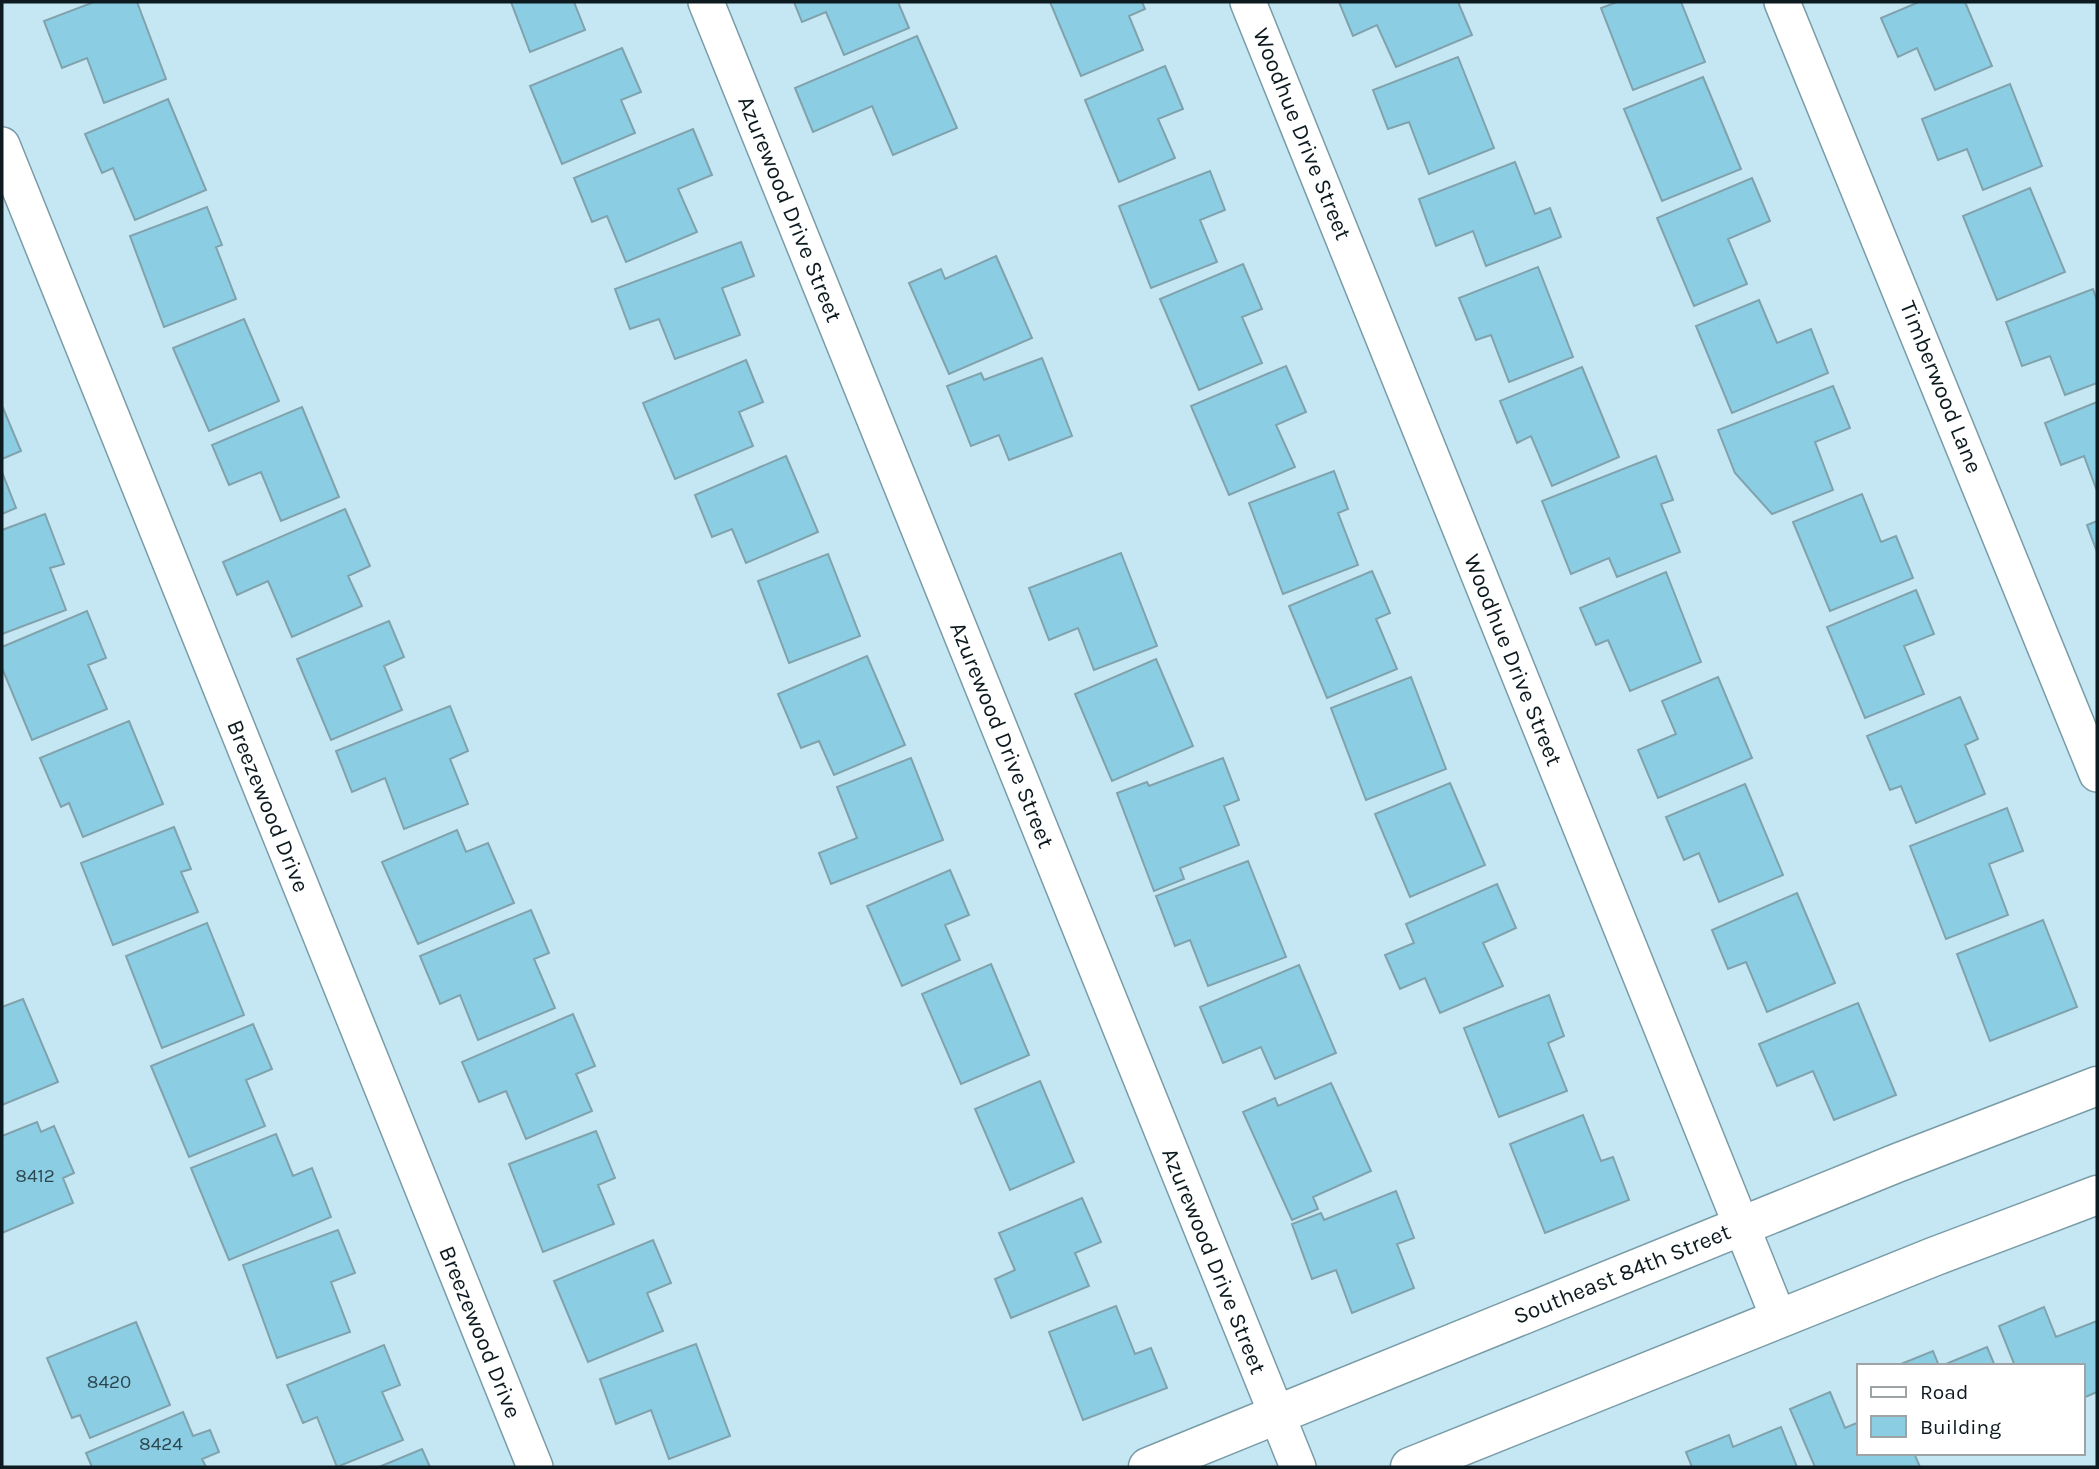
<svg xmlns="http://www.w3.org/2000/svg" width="2099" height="1469" font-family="Karla,sans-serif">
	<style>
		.building { fill: #8bcee4; stroke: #80a2ad; stroke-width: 2 }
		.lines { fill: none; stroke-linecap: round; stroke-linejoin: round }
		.minor-casing { stroke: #7a9ca7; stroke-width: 38 }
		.tertiary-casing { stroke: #7a9ca7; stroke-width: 41 }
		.minor { stroke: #fff; stroke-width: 35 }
		.tertiary { stroke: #fff; stroke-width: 38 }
		.labels { text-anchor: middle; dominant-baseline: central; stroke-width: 7; stroke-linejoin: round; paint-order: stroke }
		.number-label { font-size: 19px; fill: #2c4750 }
		.street-label { font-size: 23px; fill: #0d1a1f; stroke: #fff }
	</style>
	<rect width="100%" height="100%" fill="#c4e7f3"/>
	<path class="building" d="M94,2H137L166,79L104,103L87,58L62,68L44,21Z
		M511,2H574L585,30L530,52Z
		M794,2H898L909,28L844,55L826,12L802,22Z
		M1050,2H1142L1145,9L1129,16L1143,50L1081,76Z
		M1339,2H1458L1472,35L1396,67L1377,25L1353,36Z
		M1617,2H1681L1705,62L1633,90L1601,8Z
		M1919,2H1965L1992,66L1935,90L1917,48L1898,57L1881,18Z
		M917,36L957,128L893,155L872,106L813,132L795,88Z
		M622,48L641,92L621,100L635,133L562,164L530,86Z
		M1458,57L1494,148L1429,174L1409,122L1388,129L1373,90Z
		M1165,66L1183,109L1158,119L1175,158L1119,182L1085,100Z
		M1703,77L1741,169L1662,201L1624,109Z
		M2010,84L2042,166L1983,190L1967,149L1938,160L1922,119Z
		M168,99L206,190L135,220L113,168L102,173L85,134Z
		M693,129L712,175L678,189L697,232L626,262L607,216L592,222L574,178Z
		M1515,162L1535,214L1550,208L1561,237L1486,266L1473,231L1436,246L1419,199Z
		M1210,171L1225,210L1200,220L1217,262L1151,288L1119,206Z
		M1752,178L1770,221L1728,239L1747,284L1694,306L1657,218Z
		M2030,188L2065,272L1997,300L1963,216Z
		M207,207L222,245L216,247L236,299L164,327L130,236Z
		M741,242L754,276L722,288L740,335L675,359L659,319L630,329L615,289Z
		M996,256L1032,338L949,374L909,283L941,269L945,279Z
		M1243,264L1262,309L1242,317L1262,363L1199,390L1160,299Z
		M1538,267L1573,357L1509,382L1491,335L1476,340L1459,298Z
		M2093,289L2097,301V383L2065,395L2050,356L2022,366L2006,322Z
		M1759,300L1777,343L1811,329L1828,373L1732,413L1696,326Z
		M244,319L279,401L209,431L173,348Z
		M1042,358L1072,436L1009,460L999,435L971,446L947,386L981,373L984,380Z
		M746,360L763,402L739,412L753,446L675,479L643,403Z
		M1286,366L1306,412L1276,425L1295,467L1229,495L1191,406Z
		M1582,367L1619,457L1552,486L1531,436L1517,443L1500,401Z
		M1833,386L1850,428L1815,442L1833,490L1772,514L1735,473L1718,430Z
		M2097,402V491L2084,456L2061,465L2045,423Z
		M302,407L339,497L281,521L261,472L229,485L212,445Z
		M3,408L21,451L2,459V409Z
		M786,456L818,532L746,563L732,529L712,537L695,495Z
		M1656,456L1673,500L1661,504L1680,552L1617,577L1609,558L1571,574L1542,501Z
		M1334,471L1348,509L1338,513L1358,565L1283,594L1249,503Z
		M2,472L16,508L2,514Z
		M1862,494L1881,542L1896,536L1913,578L1830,611L1793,522Z
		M345,509L370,566L348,576L362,606L292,637L268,581L237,595L223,562Z
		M45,514L64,564L50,568L66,610L2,634V530Z
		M2097,521V552L2087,525Z
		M1121,553L1157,646L1094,670L1078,628L1049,640L1029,588Z
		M828,554L860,636L789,663L758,581Z
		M1372,571L1390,613L1376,619L1397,669L1327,698L1289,606Z
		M1666,572L1701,662L1630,691L1608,640L1596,645L1580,608Z
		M1916,590L1934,634L1904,646L1924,694L1865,718L1827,627Z
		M87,611L106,658L88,665L107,709L32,740L2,668V647Z
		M389,621L404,657L384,666L402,710L331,740L297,659Z
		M867,656L905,745L834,775L819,741L801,748L778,694Z
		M1156,659L1193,746L1112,781L1075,694Z
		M1411,677L1446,769L1366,800L1331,708Z
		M1718,677L1752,758L1658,798L1638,750L1676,734L1662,701Z
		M1960,697L1978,739L1965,745L1985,794L1916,823L1901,786L1890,790L1867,736Z
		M450,706L468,751L450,759L468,804L404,829L385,778L352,792L336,751Z
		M129,721L163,804L83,837L69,803L61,807L40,758Z
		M911,758L943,840L831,884L819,853L857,838L837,787Z
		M1223,758L1239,800L1224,806L1239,845L1180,868L1184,879L1154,891L1117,793L1147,782L1149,786Z
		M1450,783L1485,865L1410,897L1375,814Z
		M1745,784L1783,875L1719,902L1699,853L1684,860L1666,817Z
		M2007,808L2023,851L1989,864L2008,915L1946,939L1910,846Z
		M174,827L191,869L181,872L198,912L113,945L81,863Z
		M457,830L466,852L488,843L514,903L418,944L382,862Z
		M1248,861L1286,957L1208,986L1190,940L1175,946L1156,896Z
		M950,870L969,915L945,925L960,960L902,986L867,906Z
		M1497,884L1516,928L1483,943L1503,986L1440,1013L1425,978L1400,989L1385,955L1414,943L1406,924Z
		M1797,893L1835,983L1767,1012L1746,962L1728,969L1712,930Z
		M531,910L549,953L534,959L555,1008L478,1040L460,995L440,1004L420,956Z
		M2043,920L2077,1007L1990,1041L1957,954Z
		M207,923L244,1015L162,1048L126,956Z
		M991,964L1029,1055L961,1084L922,994Z
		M1299,965L1336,1053L1275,1079L1261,1047L1223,1063L1200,1007Z
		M1549,995L1564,1036L1548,1043L1567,1091L1499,1117L1464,1028Z
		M23,999L58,1082L2,1105V1007Z
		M1858,1003L1896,1095L1834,1120L1813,1071L1777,1086L1759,1044Z
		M573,1014L595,1066L576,1074L592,1111L526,1139L506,1091L479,1102L462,1062Z
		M253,1024L272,1069L246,1080L265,1126L189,1157L151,1066Z
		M1040,1081L1074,1162L1010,1190L975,1109Z
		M1331,1083L1371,1171L1313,1197L1318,1209L1292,1220L1243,1112L1275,1098L1278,1106Z
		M1583,1115L1601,1161L1613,1157L1629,1200L1545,1233L1510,1144Z
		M37,1122L41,1132L54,1126L74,1173L63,1178L73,1203L2,1233V1136Z
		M596,1131L615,1178L598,1185L614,1224L543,1252L509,1164Z
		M276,1134L293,1176L312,1168L331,1217L229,1260L191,1168Z
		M1396,1191L1414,1238L1397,1244L1414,1288L1352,1313L1336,1270L1312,1279L1292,1224L1321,1213L1324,1220Z
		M1082,1198L1101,1242L1075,1253L1089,1286L1011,1318L995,1279L1015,1270L999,1233Z
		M338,1230L355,1273L331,1282L350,1332L277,1358L243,1265Z
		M653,1240L671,1283L647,1293L663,1331L588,1362L554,1281Z
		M1116,1306L1135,1354L1151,1348L1167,1388L1083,1420L1049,1332Z
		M2044,1307L2056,1337L2097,1321V1392L2083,1398V1366H2015L1999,1326Z
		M136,1322L170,1405L90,1438L80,1415L72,1418L47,1358Z
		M696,1344L730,1436L669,1459L651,1410L616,1424L600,1379Z
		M384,1345L400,1385L382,1392L403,1440L337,1467L317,1417L303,1423L287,1385Z
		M1987,1347L1995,1366H1941Z
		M1933,1351L1939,1366H1896Z
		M1830,1392L1845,1428L1859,1422V1453H1914L1920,1467H1815L1790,1409Z
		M183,1412L193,1436L210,1430L219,1452L202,1459L206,1467H92L86,1453Z
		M1781,1427L1797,1467H1692L1686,1452L1729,1435L1733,1447Z
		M422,1449L430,1467H379Z"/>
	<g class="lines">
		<g class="minor-casing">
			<path id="minor" d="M706,2L1298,1467
				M1248,2L1779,1319
				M1782,2L2097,774
				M2,145L535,1467"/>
		</g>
		<g class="tertiary-casing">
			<path id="tertiary" d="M1148,1467L1897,1163L2097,1086
				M1410,1467L1933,1257L2097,1195"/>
		</g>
		<use href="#minor" class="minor"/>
		<use href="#tertiary" class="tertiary"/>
	</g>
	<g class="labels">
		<g class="number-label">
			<text x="35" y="1176">8412</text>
			<text x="109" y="1382">8420</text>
			<text x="161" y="1444">8424</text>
		</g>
		<g class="street-label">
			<text transform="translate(1302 134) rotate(68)">Woodhue Drive Street</text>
			<text transform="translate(790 209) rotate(68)">Azurewood Drive Street</text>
			<text transform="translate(1941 387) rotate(68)">Timberwood Lane</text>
			<text transform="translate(1513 660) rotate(68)">Woodhue Drive Street</text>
			<text transform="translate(1002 735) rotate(68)">Azurewood Drive Street</text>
			<text transform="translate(268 806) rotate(68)">Breezewood Drive</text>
			<text transform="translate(1214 1261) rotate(68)">Azurewood Drive Street</text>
			<text transform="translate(1622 1274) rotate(-22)">Southeast 84th Street</text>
			<text transform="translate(480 1332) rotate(68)">Breezewood Drive</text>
		</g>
	</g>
	<rect width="2099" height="1469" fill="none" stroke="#0d1a1f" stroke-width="7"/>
	<rect x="1857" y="1364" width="228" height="91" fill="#ffffff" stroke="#9ea3a5" stroke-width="2"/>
	<rect x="1871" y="1387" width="35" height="10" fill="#ffffff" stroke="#9ea3a5" stroke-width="2"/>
	<text x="1920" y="1399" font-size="21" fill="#0d1a1f">Road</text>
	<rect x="1871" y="1416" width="35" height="21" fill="#8bcee4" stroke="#9ea3a5" stroke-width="2"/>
	<text x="1920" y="1434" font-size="21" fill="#0d1a1f">Building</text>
</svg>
